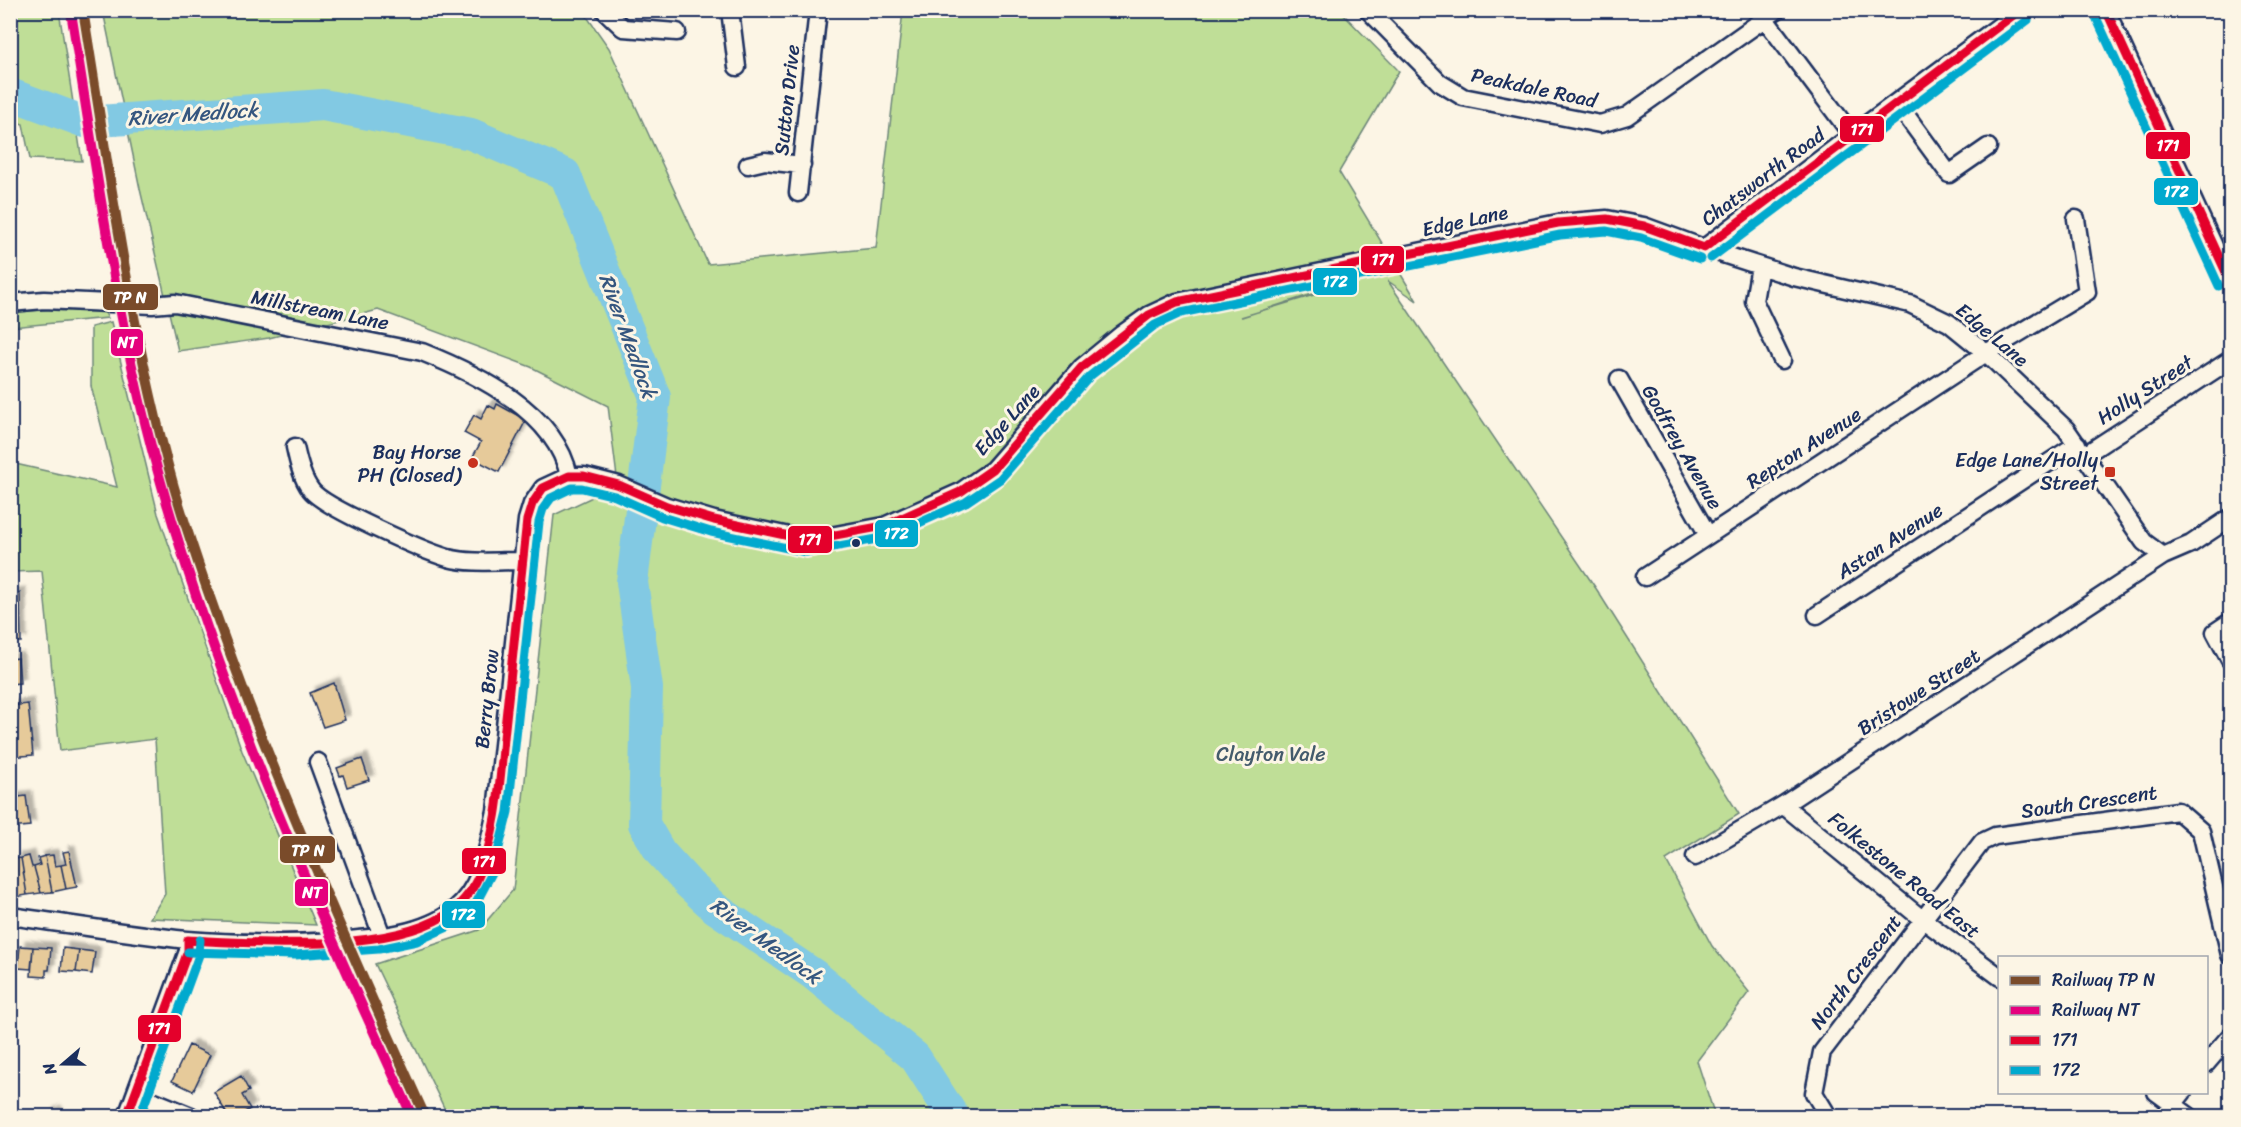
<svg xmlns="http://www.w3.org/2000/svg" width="2241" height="1127" font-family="Sriracha,sans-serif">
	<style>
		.green { fill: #bfde97; stroke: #6d867a; stroke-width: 1.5; fill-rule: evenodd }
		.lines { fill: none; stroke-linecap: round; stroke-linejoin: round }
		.river { stroke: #82c9e3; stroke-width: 32 }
		.building { fill: #e6ca9a; stroke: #1b2f5e; stroke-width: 1.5; filter: url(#shadow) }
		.minor-casing { stroke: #1b2f5e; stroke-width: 21 }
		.minor { stroke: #fcf5e5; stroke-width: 16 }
		.bus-1-casing { stroke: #fcf5e5; stroke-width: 14 }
		.bus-2-casing { stroke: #fcf5e5; stroke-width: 14 }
		.bus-1 { stroke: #e4002b; stroke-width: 9 }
		.bus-2 { stroke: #00a9ce; stroke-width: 9 }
		.rail-1-casing { stroke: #fcf5e5; stroke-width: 15 }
		.rail-2-casing { stroke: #fcf5e5; stroke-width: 15 }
		.rail-1 { stroke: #7a4b2a; stroke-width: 10 }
		.rail-2 { stroke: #e5007d; stroke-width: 10 }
		.poi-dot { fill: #c8321e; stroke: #fcf5e5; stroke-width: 2 }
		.bus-dot { fill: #1b2f5e; stroke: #fcf5e5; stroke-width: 2 }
		.labels { text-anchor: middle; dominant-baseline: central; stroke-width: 6; stroke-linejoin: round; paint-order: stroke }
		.street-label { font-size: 20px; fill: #1b2f5e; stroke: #fcf5e5 }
		.poi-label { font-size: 20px; fill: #1b2f5e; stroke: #fcf5e5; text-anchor: end }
		.park-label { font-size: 20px; fill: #445b6c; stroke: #fcf5e5 }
		.water-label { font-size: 21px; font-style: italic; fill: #35567f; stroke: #fcf5e5 }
		.line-badge { stroke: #fcf5e5; stroke-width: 2 }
		.badge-label { font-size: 16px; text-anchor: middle; font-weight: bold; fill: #fff }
	</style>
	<defs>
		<filter id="shadow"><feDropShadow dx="5.5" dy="-5.5" stdDeviation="1.5" flood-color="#0004"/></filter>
	</defs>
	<rect width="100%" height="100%" fill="#fcf5e5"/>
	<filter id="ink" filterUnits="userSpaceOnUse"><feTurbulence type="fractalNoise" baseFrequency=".0167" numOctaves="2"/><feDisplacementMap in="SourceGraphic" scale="12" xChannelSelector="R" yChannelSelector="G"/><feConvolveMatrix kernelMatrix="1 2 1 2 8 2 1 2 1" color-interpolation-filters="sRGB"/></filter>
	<g filter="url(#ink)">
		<path class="green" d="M10,11H59L82,161L30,159L23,124L11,120Z
			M103,11H583L609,48L708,264L876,248L903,11H1340L1399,71L1339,172L1417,301L1388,281L1597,590L1739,814L1666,860L1712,946L1749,992L1697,1061L1715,1116H448L375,964L479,930L513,890L554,515L618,485L608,406L531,367L378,310L269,338L178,351L140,189ZM1377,273L1380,275L1241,317H1242Z
			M69,307L102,308L108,318L11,327V313Z
			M111,322L158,514L242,751L316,925L150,918L165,894L155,739L60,751L42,571L11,572V463L117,487L91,386V327Z"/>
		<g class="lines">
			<path class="river" d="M10,94L85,122L323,105L471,134L565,174L655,397L632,582L647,688L644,824L660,852L689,884L715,908L813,974L915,1057L953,1116"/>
		</g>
		<path class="building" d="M497,404L526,420L499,472L472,458L481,442L464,433L474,415L481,419L488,405L495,409Z
			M20,593L21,642H10V594Z
			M18,658L20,683L10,684V659Z
			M334,683L345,720L323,727L310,693Z
			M28,704L33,755L10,757V706Z
			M362,759L369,780L347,787L343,775L340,776L337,768Z
			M26,796L30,826L10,828V798Z
			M69,851L77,887L66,889L61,865L66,864L63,852Z
			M53,855L55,866L61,865L66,889L52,892L45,856Z
			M29,856L32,867H34L41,893L27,895L21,858Z
			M45,856L52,892L41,893L34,867L40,865L38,858Z
			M21,858L27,895L16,897L12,872L16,871L14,859Z
			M11,867L16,897H10V867Z
			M20,946L33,947L31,969L18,968Z
			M33,947L51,948L49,970H46V977L31,976Z
			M63,948L79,950L76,972L61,971Z
			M79,950L95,952L92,974L76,972Z
			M189,1045L210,1055L193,1091L172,1081Z
			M241,1076L249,1091L242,1095L250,1109L238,1116H228L214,1092Z
			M55,1111L58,1116H49L48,1114Z"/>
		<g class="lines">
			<g class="minor-casing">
				<path id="minor" d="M604,10L623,28L677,32
					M730,10L737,67
					M1368,10L1440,83L1463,97L1600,124L1627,116L1777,10
					M2106,10L2230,281
					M1759,11L1852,135
					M1897,103L1949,174L1988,147
					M748,165L765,161L802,165
					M798,193L818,10
					M1704,248L1852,135L2021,10
					M1760,266L1754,301L1782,360
					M10,303L44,300L152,305L175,303L422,352C477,374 556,412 569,476
					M1619,379L1708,535
					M295,447C298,461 302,479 311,490C323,507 424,551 448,558C471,564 498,561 522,561
					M2083,456L2230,360
					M1645,577L1986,353L2087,292L2076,219
					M1817,615L2077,444
					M2230,622L2215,632L2230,660
					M318,762L382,936
					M1783,805L1922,919L2000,977
					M1695,857L1783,805L2163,556
					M10,916C69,924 128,934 187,940C236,944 288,944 337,941C375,938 422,935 454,910C483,887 488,845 496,811L527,520L532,504L543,488L569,476H584L619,485L667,506L714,520L808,540L884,526L960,492L993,469L1082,367L1122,334L1149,315L1177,302L1558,223L1607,219L1644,226L1704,248L1794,277L1910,304L1949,323L1986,353L2066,429L2144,542L2163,556L2191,544L2230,518
					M2206,1064L2230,1036
					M2156,1092L2189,1116
					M137,1094L191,1116
					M127,1116L188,951V940
					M1828,1116L1814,1093L1822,1052L1982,842L1995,836L2178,811L2201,831L2230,955
					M2164,1116L2183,1092"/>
			</g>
			<use href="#minor" class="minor"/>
			<g class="bus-1-casing">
				<path id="bus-1" d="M2106,10L2230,281
					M1704,248L2020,10
					M188,940C257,943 383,953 444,916C459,907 472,892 479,875C498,830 500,777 505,728C512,659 520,589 527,520L532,504L543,488L569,476H584L619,485L667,506L714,520L808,540L884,526L960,492L993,469L1082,367L1149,315L1177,302L1558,223L1607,219L1644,226L1704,248
					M127,1116L188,951V940"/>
			</g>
			<g class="bus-2-casing">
				<path id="bus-2" d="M2095,15L2219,286
					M1711,258L2028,20
					M188,952L295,955L379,949L417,941L448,927L475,905L493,871L508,812L539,522L543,509L551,498L572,488H582L615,496L662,517L711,532L806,552L888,537L966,502L1000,479L1090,376L1155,325L1181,313L1560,235L1606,231L1641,238L1700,259
					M140,1116L199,955L200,940"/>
			</g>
			<use href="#bus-1" class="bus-1"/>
			<use href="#bus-2" class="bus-2"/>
			<g class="rail-1-casing">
				<path id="rail-1" d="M83,10C109,170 130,331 174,487C194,556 219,624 244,691C299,835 361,976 425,1116"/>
			</g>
			<g class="rail-2-casing">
				<path id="rail-2" d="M71,12C97,173 118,336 164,493C225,706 320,915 412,1116"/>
			</g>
			<use href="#rail-1" class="rail-1"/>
			<use href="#rail-2" class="rail-2"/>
		</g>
	</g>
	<g class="poi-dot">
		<circle cx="473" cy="463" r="6"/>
		<rect x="2104" y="466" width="12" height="12" rx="3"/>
	</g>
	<circle class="bus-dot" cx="856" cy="543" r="5"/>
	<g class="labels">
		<g class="street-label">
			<text transform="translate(1534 88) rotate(12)">Peakdale Road</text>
			<text transform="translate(787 100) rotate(-84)">Sutton Drive</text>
			<text transform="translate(1763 177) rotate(-37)">Chatsworth Road</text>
			<text transform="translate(1465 221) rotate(-12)">Edge Lane</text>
			<text transform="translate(320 310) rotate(11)">Millstream Lane</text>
			<text transform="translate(1992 335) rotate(40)">Edge Lane</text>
			<text transform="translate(2145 390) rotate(-33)">Holly Street</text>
			<text transform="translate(1007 420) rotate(-48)">Edge Lane</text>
			<text transform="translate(1682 447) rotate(60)">Godfrey Avenue</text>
			<text transform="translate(1804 448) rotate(-33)">Repton Avenue</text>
			<text transform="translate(1890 541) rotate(-33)">Astan Avenue</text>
			<text transform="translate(1919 692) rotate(-33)">Bristowe Street</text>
			<text transform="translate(487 699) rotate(-84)">Berry Brow</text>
			<text transform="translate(2089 802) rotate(-8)">South Crescent</text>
			<text transform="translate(1904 875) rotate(39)">Folkestone Road East</text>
			<text transform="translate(1856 972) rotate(-53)">North Crescent</text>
		</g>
		<g class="poi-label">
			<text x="461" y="452">Bay Horse<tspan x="461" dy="23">PH (Closed)</tspan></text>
			<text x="2098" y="460">Edge Lane/Holly<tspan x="2098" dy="23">Street</tspan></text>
		</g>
		<g class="park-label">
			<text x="1271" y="754">Clayton Vale</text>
		</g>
		<g class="water-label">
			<text transform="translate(193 114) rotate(-4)">River Medlock</text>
			<text transform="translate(628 336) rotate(70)">River Medlock</text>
			<text transform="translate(766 941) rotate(36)">River Medlock</text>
		</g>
	</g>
	<g class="line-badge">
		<rect x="1839" y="115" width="46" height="28" rx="6" fill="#e4002b"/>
		<rect x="2145" y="131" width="46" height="29" rx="6" fill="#e4002b"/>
		<rect x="2153" y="177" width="46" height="29" rx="6" fill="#00a9ce"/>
		<rect x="1360" y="245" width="45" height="29" rx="6" fill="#e4002b"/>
		<rect x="1312" y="267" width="46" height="29" rx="6" fill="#00a9ce"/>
		<rect x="102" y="283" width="57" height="28" rx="6" fill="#7a4b2a"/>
		<rect x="110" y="328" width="34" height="29" rx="6" fill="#e5007d"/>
		<rect x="874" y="519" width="45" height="29" rx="6" fill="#00a9ce"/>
		<rect x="787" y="525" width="46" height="29" rx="6" fill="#e4002b"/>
		<rect x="279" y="835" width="57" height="29" rx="6" fill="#7a4b2a"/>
		<rect x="461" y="847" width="46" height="28" rx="6" fill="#e4002b"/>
		<rect x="294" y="878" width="35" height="29" rx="6" fill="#e5007d"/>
		<rect x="441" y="900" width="45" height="29" rx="6" fill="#00a9ce"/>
		<rect x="137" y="1014" width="45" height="29" rx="6" fill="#e4002b"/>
	</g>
	<g class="badge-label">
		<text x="1862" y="135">171</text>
		<text x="2168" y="151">171</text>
		<text x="2176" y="197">172</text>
		<text x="1383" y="265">171</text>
		<text x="1335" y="287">172</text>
		<text x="130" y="303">TP N</text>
		<text x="127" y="348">NT</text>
		<text x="896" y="539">172</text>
		<text x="810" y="545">171</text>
		<text x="308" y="856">TP N</text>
		<text x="484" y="867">171</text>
		<text x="312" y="898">NT</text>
		<text x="463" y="920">172</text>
		<text x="159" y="1034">171</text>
	</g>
	<rect width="2241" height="1127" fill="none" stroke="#fcf5e5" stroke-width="36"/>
	<rect x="18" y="18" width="2205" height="1091" fill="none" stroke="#1b2f5e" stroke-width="2" filter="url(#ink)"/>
	<rect x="1998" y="956" width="210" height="138" fill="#fcf5e5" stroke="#a2a6af" stroke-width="1.5"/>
	<rect x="2010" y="976" width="30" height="9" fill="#7a4b2a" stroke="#a2a6af" stroke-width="1.5"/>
	<text x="2052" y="986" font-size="18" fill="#1b2f5e">Railway TP N</text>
	<rect x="2010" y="1006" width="30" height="9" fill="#e5007d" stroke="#a2a6af" stroke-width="1.5"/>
	<text x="2052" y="1016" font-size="18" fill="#1b2f5e">Railway NT</text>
	<rect x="2010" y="1036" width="30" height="9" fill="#e4002b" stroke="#a2a6af" stroke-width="1.5"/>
	<text x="2052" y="1046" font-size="18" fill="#1b2f5e">171</text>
	<rect x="2010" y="1066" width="30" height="9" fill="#00a9ce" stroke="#a2a6af" stroke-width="1.5"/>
	<text x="2052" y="1076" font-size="18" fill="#1b2f5e">172</text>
	<g transform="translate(63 1064) rotate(250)" stroke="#fcf5e5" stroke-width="4.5" paint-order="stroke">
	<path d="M0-4.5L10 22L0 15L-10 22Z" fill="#1b2f5e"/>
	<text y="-9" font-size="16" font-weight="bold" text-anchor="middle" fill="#1b2f5e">N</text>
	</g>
</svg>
